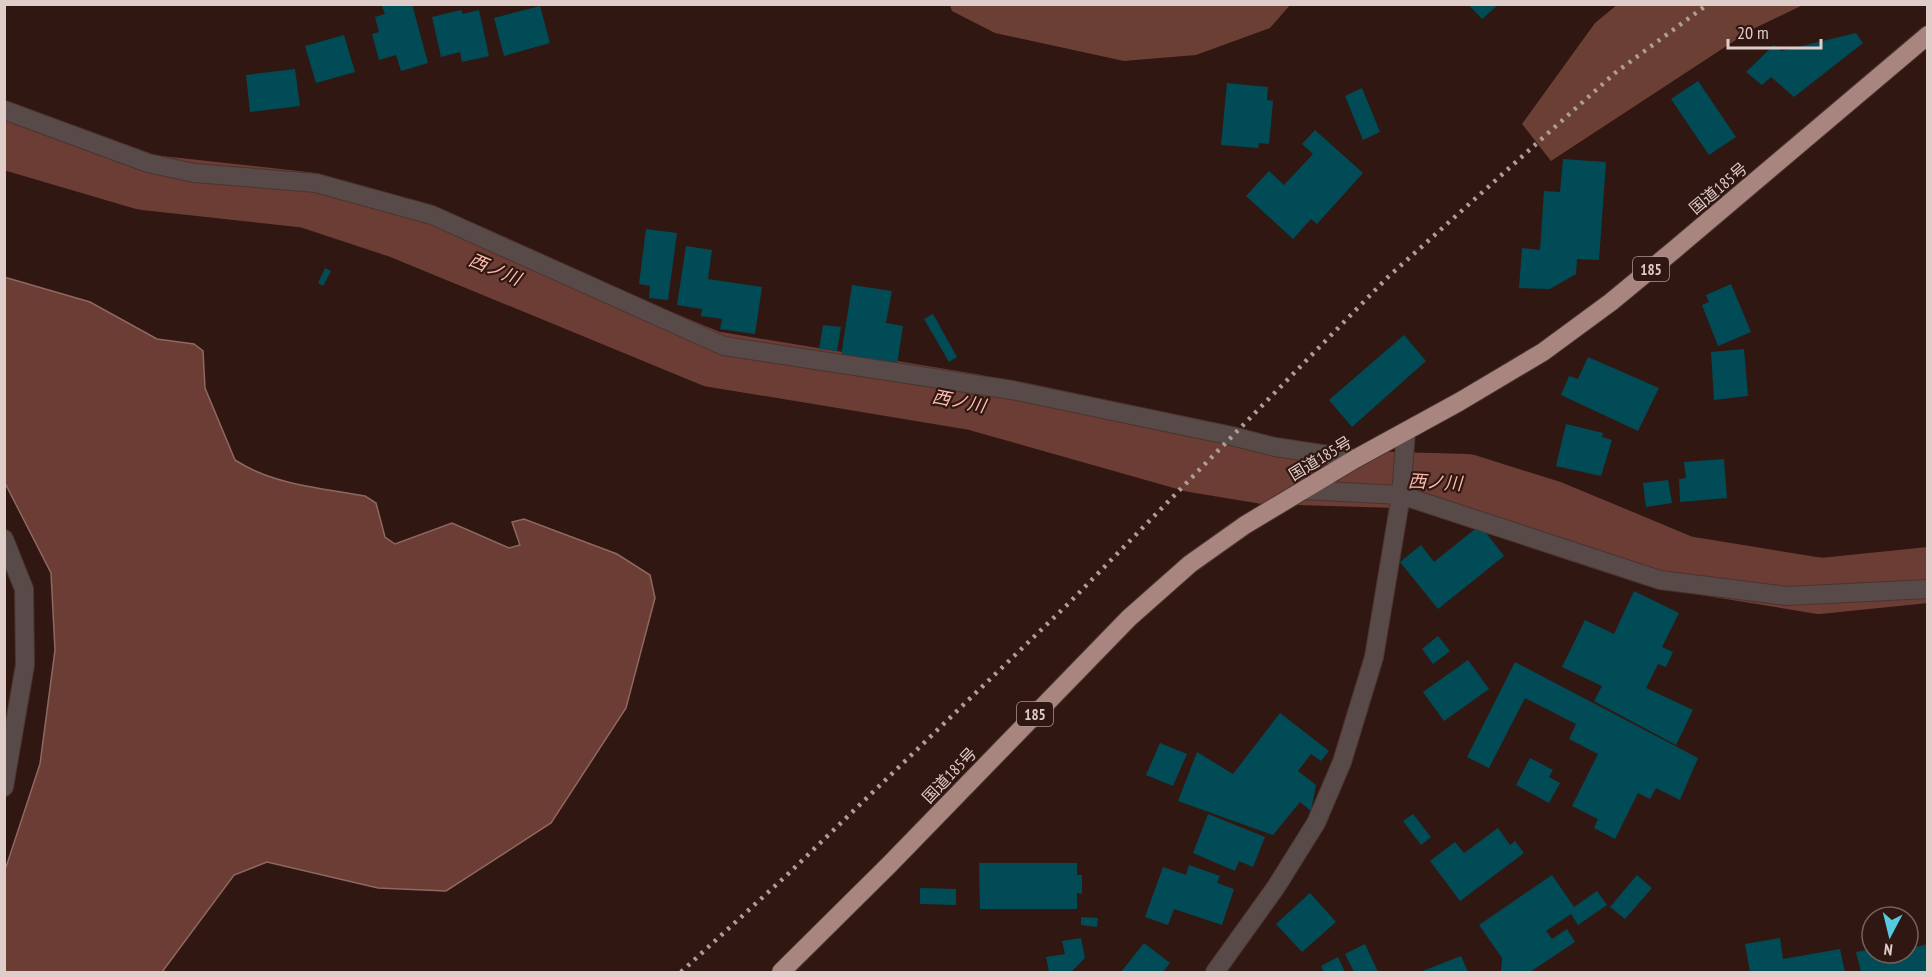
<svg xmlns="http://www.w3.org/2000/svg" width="1932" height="977" font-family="'PT Sans Narrow','Noto Sans JP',sans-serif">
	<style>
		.forest { fill: #6c3f35 }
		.water { fill: #6b3d34; stroke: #8e6861; stroke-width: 1.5 }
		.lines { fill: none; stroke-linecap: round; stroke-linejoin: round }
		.river { stroke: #6b3d34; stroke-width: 56 }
		.building { fill: #004b56 }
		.minor-casing { stroke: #4c342f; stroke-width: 20 }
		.highway-casing { stroke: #4c342f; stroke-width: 20 }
		.minor { stroke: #584a48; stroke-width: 18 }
		.highway { stroke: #a8867f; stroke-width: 18 }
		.rail { stroke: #b09c98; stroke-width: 4.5; stroke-dasharray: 3 6; stroke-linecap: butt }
		.labels { text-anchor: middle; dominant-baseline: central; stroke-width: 4.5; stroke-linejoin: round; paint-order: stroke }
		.shield { fill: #301712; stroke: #aa9692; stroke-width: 1.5 }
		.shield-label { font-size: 15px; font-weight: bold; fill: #dfcdc9 }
		.street-label { font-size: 16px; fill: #dfcdc9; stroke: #301712 }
		.water-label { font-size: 18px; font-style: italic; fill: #fcbbae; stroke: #301712 }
	</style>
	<rect width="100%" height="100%" fill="#301712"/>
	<path class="forest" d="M1618,4H1803V5L1751,30L1551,161L1522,124L1595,23Z
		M950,5V4L1290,5L1270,28L1196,55L1124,61L995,33L952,11Z"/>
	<path class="water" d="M4,277L90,302L157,339L194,344L203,351L205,388L235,460C273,485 321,488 365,496L376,503L385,537L395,544L452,523L509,548L520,545L512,522L524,519L617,554L650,575L655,598L626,708L551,823L446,891L378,888L267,862L234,875L162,972H5V870L40,764L55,650L51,573L5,483Z"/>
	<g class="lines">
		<path class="river" d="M4,141L143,182L307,200L401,231L712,359L973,402L1192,464L1265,476L1467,482L1553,509L1685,564L1820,586L1928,575"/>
	</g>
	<path class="building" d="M387,4H412L428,63L401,71L396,55L379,60L372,34L379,32L375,17L385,14L382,6Z
		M1468,4H1499L1482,19Z
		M540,6L550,43L504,56L494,18Z
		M461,10L463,14L479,10L489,56L462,62L460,52L441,57L432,17Z
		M1856,33L1863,43L1794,97L1771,77L1762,85L1746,72L1774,45L1781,51Z
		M344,35L355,72L316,83L305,46Z
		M295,69L300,106L250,112L246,75Z
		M1698,81L1736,137L1709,155L1671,99Z
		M1227,83L1268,87L1267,100L1273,101L1269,144L1259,143L1258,148L1221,145Z
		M1362,88L1380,132L1363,140L1345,96Z
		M1315,130L1363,173L1317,224L1311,219L1293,239L1246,196L1269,171L1284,185L1313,154L1302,144Z
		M1563,159L1606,162L1599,260L1577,259L1576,274L1550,289L1519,288L1522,248L1540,250L1544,191L1560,192Z
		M646,229L677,233L668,300L649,298L650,286L639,284Z
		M686,246L712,250L708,279L762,287L755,334L720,329L722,319L701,316L702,309L677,305Z
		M325,268L331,271L323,286L318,283Z
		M1731,284L1751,332L1718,346L1702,305L1709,302L1706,295Z
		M852,285L892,291L886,323L903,326L897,365L841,356Z
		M933,314L957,357L949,362L924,319Z
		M823,325L841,327L837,351L819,349Z
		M1404,335L1426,361L1352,427L1329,400Z
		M1744,349L1748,396L1714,400L1711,352Z
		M1588,357L1659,388L1638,431L1561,395L1569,376L1578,379Z
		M1566,424L1603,433L1602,437L1612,440L1601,476L1556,466Z
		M1724,459L1727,498L1680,502L1679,479L1686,478L1684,462Z
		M1668,480L1672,503L1646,507L1643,483Z
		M1480,525L1504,556L1438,609L1400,562L1421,545L1434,562Z
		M1634,591L1679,613L1662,647L1673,652L1666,667L1658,664L1646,688L1693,710L1676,745L1594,701L1602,686L1562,667L1585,620L1614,634Z
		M1438,636L1450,651L1433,664L1422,649Z
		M1468,660L1489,689L1444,721L1423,692Z
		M1515,662L1698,758L1680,800L1656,788L1650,799L1638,793L1615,839L1594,828L1598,819L1572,806L1598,754L1569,739L1576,724L1525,698L1489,768L1467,757Z
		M1280,713L1329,751L1321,761L1311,754L1298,771L1316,785L1311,811L1300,802L1273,835L1178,801L1197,752L1233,774Z
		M1160,743L1187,754L1173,786L1146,775Z
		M1530,758L1553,770L1549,777L1560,783L1549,803L1516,785Z
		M1208,814L1265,837L1253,867L1239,861L1235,871L1193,853Z
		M1413,814L1431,837L1421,845L1403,821Z
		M1498,828L1510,845L1515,841L1524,853L1460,901L1430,861L1455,842L1464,853Z
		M979,863H1077V875H1082V894L1077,893V909H980Z
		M1189,865L1220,876L1217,883L1234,889L1222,925L1174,909L1168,925L1145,917L1163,867L1186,875Z
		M1552,875L1574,907L1597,891L1607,905L1578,925L1571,914L1546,931L1552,939L1567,929L1575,942L1530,972H1501L1502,958L1479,925Z
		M1637,875L1652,888L1625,919L1610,907Z
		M920,888L956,889V905L920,904Z
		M1310,893L1336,922L1302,952L1276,924Z
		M1081,917L1098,918L1097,927L1081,925Z
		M1081,938L1085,958L1071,972H1049L1046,957L1065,954L1062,941Z
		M1780,938L1783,959L1840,949L1845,972H1750L1745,944Z
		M1144,943L1170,963L1163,972H1121Z
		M1365,944L1378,972H1354L1345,954Z
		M1928,944V972H1861L1856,952L1872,949V953H1908V949Z
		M1461,956L1468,972H1420Z
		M1338,957L1345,972H1324L1321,966Z"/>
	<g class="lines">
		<g class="minor-casing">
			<path id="minor" d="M4,110L148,163L194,173L316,183L432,215L724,346L1012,390L1232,436L1275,447L1355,459
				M1303,490L1401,495L1660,580L1787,596L1928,589
				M4,539L24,589L25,665L4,787
				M1215,972L1276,887L1316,823L1342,762L1374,657L1401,495L1406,432"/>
		</g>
		<g class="highway-casing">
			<path id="highway" d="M781,972L889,865L1129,618L1190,564L1245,525L1355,459L1459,402L1543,352L1611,302L1674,250L1928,35"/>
		</g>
		<use href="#minor" class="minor"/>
		<use href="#highway" class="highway"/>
		<path class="rail" d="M681,972L787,875L1070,602L1388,277L1615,73L1708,4"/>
	</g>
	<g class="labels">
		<g class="shield">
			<rect x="1633" y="257" width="36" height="24" rx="4.5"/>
			<rect x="1017" y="702" width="36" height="24" rx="4.5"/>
		</g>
		<g class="shield-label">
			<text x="1651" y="269">185</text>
			<text x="1035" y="714">185</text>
		</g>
		<g class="street-label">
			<text transform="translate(1718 188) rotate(-40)">国道185号</text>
			<text transform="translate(1320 458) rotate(-31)">国道185号</text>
			<text transform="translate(949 775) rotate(-46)">国道185号</text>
		</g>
		<g class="water-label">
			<text transform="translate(495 269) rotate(23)">西ノ川</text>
			<text transform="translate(959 401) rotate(11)">西ノ川</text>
			<text transform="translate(1435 482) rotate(3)">西ノ川</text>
		</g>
	</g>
	<rect width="1932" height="977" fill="none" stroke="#dfcdc9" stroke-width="12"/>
	<g transform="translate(1890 935) rotate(187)"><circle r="28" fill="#301712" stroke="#76605b" stroke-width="1.5"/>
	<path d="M0-4.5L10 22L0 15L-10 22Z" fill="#55cae0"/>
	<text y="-9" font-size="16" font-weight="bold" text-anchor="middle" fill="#dfcdc9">N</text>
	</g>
	<path d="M1728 39v9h93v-9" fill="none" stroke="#dfcdc9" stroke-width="3"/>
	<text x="1737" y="39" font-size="18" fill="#dfcdc9" stroke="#301712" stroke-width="4.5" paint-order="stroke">20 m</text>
</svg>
